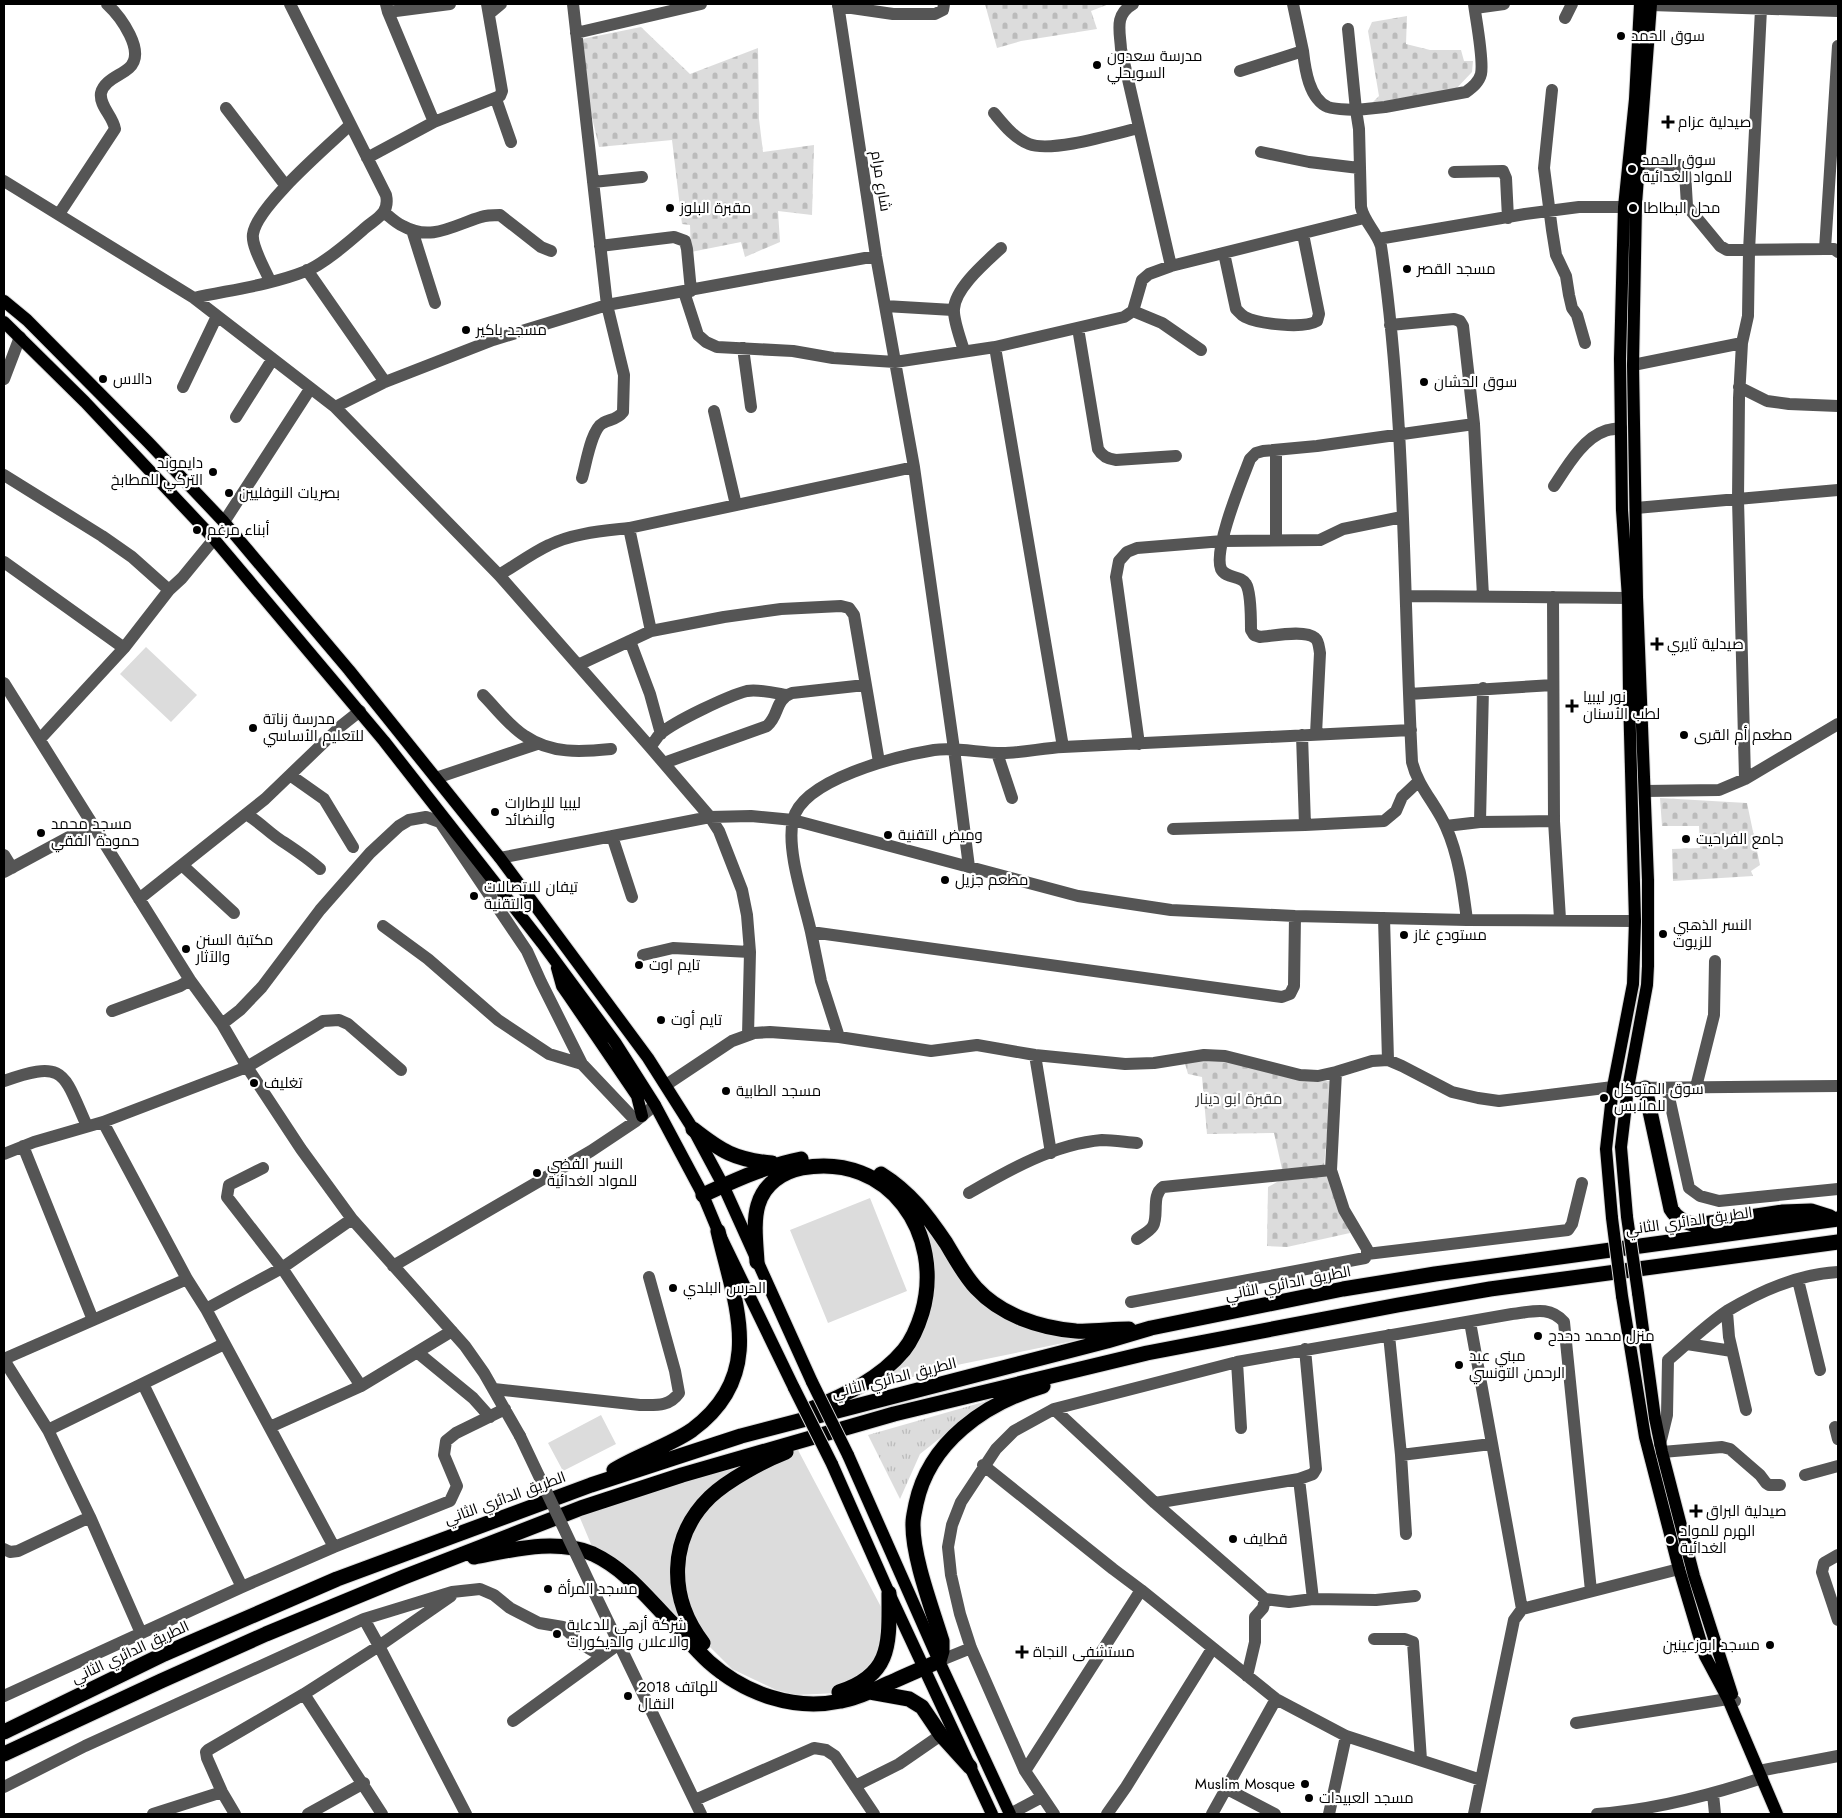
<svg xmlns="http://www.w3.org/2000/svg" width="1842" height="1818" font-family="Jost,Cairo,sans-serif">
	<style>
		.grass { fill: url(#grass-tufts) }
		.cemetery { fill: url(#cemetery-stones) }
		.garden { fill: #dcdcdc }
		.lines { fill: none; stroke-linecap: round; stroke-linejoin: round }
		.major-casing { stroke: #dbdbdb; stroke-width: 14 }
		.highway-casing { stroke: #dbdbdb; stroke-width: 17 }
		.minor { stroke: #555; stroke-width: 12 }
		.major { stroke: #000; stroke-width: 12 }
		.highway { stroke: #000; stroke-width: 15 }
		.major-bridge-casing { stroke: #dbdbdb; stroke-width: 14; stroke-linecap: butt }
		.minor-bridge { stroke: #555; stroke-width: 12 }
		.major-bridge { stroke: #000; stroke-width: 12 }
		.poi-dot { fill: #000; stroke: #fff; stroke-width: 2 }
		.labels { text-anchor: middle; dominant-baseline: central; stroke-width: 4.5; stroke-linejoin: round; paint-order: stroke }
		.poi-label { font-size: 15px; fill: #000; stroke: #fff; text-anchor: start }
		.street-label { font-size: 15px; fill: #000; stroke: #fff }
		.park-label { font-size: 15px; fill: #333; stroke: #fff }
	</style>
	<defs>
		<pattern id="grass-tufts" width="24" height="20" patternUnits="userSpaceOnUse" patternTransform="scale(1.25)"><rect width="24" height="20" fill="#dcdcdc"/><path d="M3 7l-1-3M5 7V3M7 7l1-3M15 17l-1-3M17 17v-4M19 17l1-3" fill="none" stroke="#bbb"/></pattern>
		<pattern id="cemetery-stones" width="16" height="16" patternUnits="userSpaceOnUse" patternTransform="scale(1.25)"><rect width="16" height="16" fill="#dcdcdc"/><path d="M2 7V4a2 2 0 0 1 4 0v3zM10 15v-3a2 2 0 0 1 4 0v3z" fill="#bbb"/></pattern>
	</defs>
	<rect width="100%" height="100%" fill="#fff"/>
	<path class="grass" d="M987,1401L920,1454L900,1499L868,1435Z"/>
	<path class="cemetery" d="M985,4H1109L1091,11L1097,29L1021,41L997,48Z
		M1407,16L1406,44L1430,50H1461L1464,61H1473L1472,72L1455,90L1371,104L1379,96L1368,31L1372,22Z
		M641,27L690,74L758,48L759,119L763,152L814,145L812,215L778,211L780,242L745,257L741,242L691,252L690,225L682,224L672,140L599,147L590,109L582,39Z
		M1660,798L1747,803L1760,865L1751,871L1753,876L1673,881L1672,849L1700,848L1699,826H1662Z
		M1223,1058L1301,1079L1332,1081L1324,1166L1350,1233L1287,1247L1267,1246L1268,1187L1284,1178L1274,1133L1207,1134L1202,1077L1188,1074L1184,1060Z"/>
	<path class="garden" d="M146,647L197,695L171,722L120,674Z
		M898,1192L976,1288L1023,1319L1112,1333L957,1365L839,1397L904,1350L927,1273Z
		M870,1198L907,1291L828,1323L790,1230Z
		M601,1415L616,1444L563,1471L548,1443Z
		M797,1441L798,1450L889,1622L880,1664L838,1693L796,1695L776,1690L732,1669L691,1628L683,1634L596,1556L580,1518L581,1508Z"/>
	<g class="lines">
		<g class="major-casing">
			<path id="major" d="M4,301L27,320L148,442L224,522L349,670L500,858L648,1058L693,1129L723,1185L812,1382
				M4,322L85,402L214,539L384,741L542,943L615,1042L655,1105L703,1195L718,1231L794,1388
				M557,968L562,986L569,996L637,1096L642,1116
				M1627,1217L1621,1147L1628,1088L1647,985L1648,966V880L1637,597L1633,365L1636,204L1651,4
				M1612,1218L1606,1149L1613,1087L1633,984L1635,921L1629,696L1628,598L1622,510L1620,359L1624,207L1635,99L1640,4
				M1638,1293L1655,1418L1662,1452L1694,1576L1732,1694
				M1622,1296L1645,1437L1679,1569L1705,1656L1728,1699L1777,1814
				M848,1455L939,1661L1010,1814
				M832,1464L889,1593L992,1814"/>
		</g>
		<g class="highway-casing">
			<path id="highway" d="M1645,1088L1671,1209C1677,1219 1685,1223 1697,1225L1783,1212L1811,1211L1830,1217
				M693,1129C721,1151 735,1160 772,1163
				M881,1174C910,1192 927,1215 946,1243C955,1258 964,1275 976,1288C1001,1315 1039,1328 1076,1331C1093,1332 1112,1329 1129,1329
				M703,1195C735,1180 766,1166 801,1159
				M757,1262C756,1244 753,1222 758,1205C764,1184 782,1172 802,1168C889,1152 945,1234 922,1313C918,1326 912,1340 904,1350C880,1379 845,1395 811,1409
				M614,1470C638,1455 669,1446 692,1430C767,1375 735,1304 718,1231
				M474,1557C512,1550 556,1538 593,1554C625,1569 646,1596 670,1621C683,1634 695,1649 709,1662C745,1694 794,1711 841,1701C860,1698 877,1688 894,1681C909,1674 924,1668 939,1661L942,1651V1641C932,1608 912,1556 913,1523C913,1517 915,1510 916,1504C929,1442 985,1403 1043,1386
				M703,1643C668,1598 668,1538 710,1497C728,1480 763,1461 786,1452
				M839,1692C893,1675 889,1642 889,1593
				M870,1692L909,1699L922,1707L941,1735L970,1767
				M4,1732L164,1654L337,1579L591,1485L741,1436L1107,1341L1151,1328L1343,1289L1435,1274L1838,1219
				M4,1754L161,1681L266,1634L404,1577L581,1508L682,1475L894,1414L1147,1353L1398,1305L1490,1289L1838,1242"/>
		</g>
		<path class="minor" d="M386,4L388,12L434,122
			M573,4L607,305L624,375L623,412C617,420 610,419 603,423C591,429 586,465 582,478
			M838,4L876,256L914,467L954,749L969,867
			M1133,4C1114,15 1120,31 1121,49L1171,266
			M1651,5L1838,11
			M838,6L893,14H935L943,10L944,4
			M1475,8L1504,4
			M388,12L450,4
			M489,14L501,4
			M1565,18L1572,4
			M576,33L701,4
			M1303,51C1305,69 1309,99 1328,107C1336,110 1348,109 1356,110L1348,29
			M1240,71L1303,51L1293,4
			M1552,90L1544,168L1552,230L1556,255L1566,276L1569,295L1572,308L1577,315L1585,343
			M496,99L511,142
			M226,108L286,186
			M994,113C1004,125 1014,138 1029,144C1051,153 1114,134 1139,128
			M1261,152L1309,162L1359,168
			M367,158L434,122L500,96L502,91L487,4
			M1639,165H1683L1685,172L1687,206L1720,246L1727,250L1825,249H1834L1838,252
			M1454,172L1503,171L1506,178L1508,218
			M4,181L194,298L335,407L499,575L650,747L710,817L719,831L742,890L747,915L750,952L748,1035
			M593,182L642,177
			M384,212C390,217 396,223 403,226C431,242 454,225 481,217C487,215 494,215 500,215L541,247L551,251
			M59,214L115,129C113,116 99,106 101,93C104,80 120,76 129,68C147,52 120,16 107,4
			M412,230L435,303
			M1378,239L1525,214L1579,207H1624
			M600,246L674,237L685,241L687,249L691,291
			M1825,249L1838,46
			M1224,253L1236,309C1239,312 1241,315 1245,317C1259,324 1304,329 1317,321L1319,314L1303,234
			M307,270L385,382
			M270,281C265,269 251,246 253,234C257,206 328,146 350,125
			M684,292L698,335L706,342L717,347L793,351L833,358L895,362L995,347L1124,317L1133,311L1142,280L1149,274L1171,266L1364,218
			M194,298C230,290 271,285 306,271C324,264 350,241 365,228C377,218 390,213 386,195L290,4
			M885,306L953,310
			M1133,311L1162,323L1201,350
			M1390,325L1454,319L1460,321L1463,326L1474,424L1483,596
			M1078,328L1098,449C1102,456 1107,459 1116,460L1176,456
			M995,347L1063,747
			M743,348L751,407
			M964,351C961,340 953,320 954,309C955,288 986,262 1001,248
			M1633,365L1742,343
			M4,379L20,337
			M183,387L217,316
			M1739,387L1767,401L1789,404L1838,406
			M335,407L385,382L493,340L607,305L876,256
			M714,411L736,505
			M236,417L272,360
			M4,475L102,536L132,557L169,590
			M1554,486C1566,468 1583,438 1605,431C1610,429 1615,429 1621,428
			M1636,508L1838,490
			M224,522L310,389
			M629,528L651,631
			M1276,539V450
			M4,562L124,648
			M499,575C516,565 532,553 549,545C573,533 603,531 629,528L914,467
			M1406,596L1628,598
			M1553,597L1554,821L1560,919
			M630,641L650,694L661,734
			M578,665L651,631L724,617L781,609L841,606L849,608L854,615L879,762
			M4,683L190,980L222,1024L247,1067L301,1149L352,1219L465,1346L484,1373L520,1436
			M1409,694L1553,685
			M483,695C496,708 509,726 525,736C551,754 581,752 611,749
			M1316,734L1320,653C1319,648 1319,641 1315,638C1305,629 1273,636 1260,637L1254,635L1251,630C1251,619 1251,592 1246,584C1241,575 1226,579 1221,569C1213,549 1242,480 1250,459L1256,453L1263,451L1317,446L1474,424
			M1302,735L1305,825L1384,821L1396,811L1402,797L1419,781
			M40,739L124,648L169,590L182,578L214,539
			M1139,744L1116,577L1119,561L1127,552L1137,548L1223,541L1320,540L1343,529L1402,517
			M650,747C654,743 656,738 660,734C675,721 728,696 747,691C759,689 775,693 786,695
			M997,753L1012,798
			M664,763L767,726C780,715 774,700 792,693L865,685
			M290,775L324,799L353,847
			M436,778L537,744
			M1745,779L1738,499L1739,398L1742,343L1748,316L1749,251L1761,9
			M1645,791L1719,790L1745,779L1838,724
			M246,814C260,822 271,835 285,843C297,851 309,859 320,869
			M1480,822L1483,688
			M1446,826L1480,822L1554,821
			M1173,829L1305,825
			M612,836L632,897
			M4,855L12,868
			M500,858L710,817L751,816L793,820L1078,896L1171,910L1295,916L1467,920L1635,921
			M182,865L234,913
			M4,872L93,824
			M139,899L265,799L341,726L360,711
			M1295,916L1294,986L1290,994L1282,997L811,932C804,901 786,850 793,820C802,779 898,756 934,750C956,747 980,753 1002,753C1022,753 1043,748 1063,747L1411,730
			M1384,918L1388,1060
			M1467,920C1463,889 1459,856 1446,827C1436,804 1418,787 1412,762C1403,590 1406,417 1381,246C1376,231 1364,222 1361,207L1359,129L1356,110L1385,107L1466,92C1473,87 1479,82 1481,74C1484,60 1476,20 1474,4
			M383,926L428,959L498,1020L549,1054L582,1064
			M811,932L821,981L839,1037
			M643,955L673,948L750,952
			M112,1011L180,986L190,980
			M222,1024L240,1010L262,987L320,910L370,853L399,826L409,820L426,817L440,822L527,951L541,982L582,1064L636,1121
			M1035,1055L1051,1153
			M4,1081C66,1059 63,1073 87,1126
			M666,1085L732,1041L754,1033L770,1032L839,1037L931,1051L977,1045L1035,1055L1125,1064L1154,1063L1204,1055L1225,1056L1300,1075L1318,1076L1336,1072L1372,1061L1388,1060L1402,1066L1452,1092L1478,1098L1499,1101L1613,1087
			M1696,1087L1714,1015L1715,961
			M1628,1088L1838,1086
			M1667,1088L1689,1188L1700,1196L1719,1201L1838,1189
			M103,1122L187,1279L206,1309L334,1547
			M23,1146L93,1320
			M4,1154L34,1142L103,1122L247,1067L323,1021L339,1020L348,1024L401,1070
			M263,1168L229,1185L227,1197L282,1268L361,1386L452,1331
			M969,1193C1009,1170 1054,1144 1102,1140C1113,1140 1125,1142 1137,1143
			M1137,1239C1142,1235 1149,1232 1153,1226C1159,1215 1151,1195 1163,1187L1331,1170L1336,1072
			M1367,1254L1568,1230L1572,1224L1582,1183
			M393,1266L591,1151L636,1121L655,1105
			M1798,1280L1820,1370
			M1131,1302L1365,1258L1367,1254V1249L1344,1210L1331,1170
			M206,1309L282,1268L352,1219
			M1727,1312L1729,1337L1746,1410
			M1470,1322L1522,1609
			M1389,1335L1401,1455L1406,1534
			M1687,1344L1732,1351
			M417,1352L473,1398L490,1417
			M4,1359L187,1279
			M4,1360L48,1430L90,1517L141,1633
			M1237,1362L1241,1428
			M143,1384L242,1587
			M494,1389L640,1405C656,1405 669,1407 679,1393L675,1371L649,1277
			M1054,1409L1155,1503L1265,1599L1289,1602L1313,1599L1376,1600L1415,1596
			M270,1427L361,1386
			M1835,1427L1838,1439
			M48,1430L224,1344
			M1660,1444L1667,1415L1668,1360C1687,1344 1706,1325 1727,1311C1760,1291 1799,1274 1838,1272
			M1662,1452L1722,1447L1730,1449L1760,1475L1766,1483L1769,1485H1780
			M1401,1455L1491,1444
			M983,1465L1113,1569L1141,1590L1276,1699L1346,1736L1481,1780
			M1805,1475L1838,1466
			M1299,1479L1313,1599
			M1155,1503L1299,1479L1313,1474L1316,1469L1305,1349
			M4,1549L10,1552L18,1551L90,1517
			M1838,1555L1824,1563L1822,1572L1838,1620
			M592,1588L701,1814
			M364,1619L379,1646L466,1814
			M1374,1639H1405L1413,1642L1421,1760
			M939,1661L971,1648
			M1247,1676L1255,1642V1617L1263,1608L1265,1599
			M304,1694L382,1814
			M4,1696L242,1587L334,1547L450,1501L457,1486L444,1455L446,1441L456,1433L505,1409
			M513,1721L619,1644
			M1576,1723L1728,1699L1735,1701
			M1764,1770L1838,1756
			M1025,1771L1141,1590
			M855,1786L899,1764L941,1735
			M4,1787L85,1746L364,1619L452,1592L480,1589L494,1595L510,1608L539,1623L563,1627L583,1645L602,1656
			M1227,1789L1275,1814
			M1713,1794L1715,1814
			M695,1800L814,1748L826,1750L835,1756L874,1814
			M153,1814L222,1792
			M235,1814L222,1792L207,1758L206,1752L208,1750L304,1694L379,1646L451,1596
			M308,1814L364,1783
			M1010,1814L1042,1797
			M1054,1814L1025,1771L971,1648L960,1614L951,1575L948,1547L952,1525L961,1502L996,1449L1014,1431L1054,1409L1237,1362L1512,1314C1532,1312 1549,1305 1564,1322L1591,1591
			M1107,1814L1126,1787L1212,1649
			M1212,1814L1276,1699
			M1329,1814L1346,1736
			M1474,1814L1514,1620L1522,1609L1679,1569
			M1597,1814C1654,1810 1708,1796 1762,1778"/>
		<use href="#major" class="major"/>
		<use href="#highway" class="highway"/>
		<g class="major-bridge-casing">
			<path id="major-bridge" d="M1627,1217L1638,1293
				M1612,1218L1622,1296
				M812,1382L848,1455
				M794,1388L832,1464"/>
		</g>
		<path class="minor-bridge" d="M520,1436L592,1588"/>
		<use href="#major-bridge" class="major-bridge"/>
	</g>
	<g class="poi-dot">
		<circle cx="1621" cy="36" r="5"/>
		<circle cx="1097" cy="65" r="5"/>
		<path d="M1665.5 114.5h5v5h5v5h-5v5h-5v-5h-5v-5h5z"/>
		<circle cx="1632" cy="169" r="5"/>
		<circle cx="670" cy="208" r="5"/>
		<circle cx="1633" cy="208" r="5"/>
		<circle cx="1407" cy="269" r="5"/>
		<circle cx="466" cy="330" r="5"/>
		<circle cx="103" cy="379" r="5"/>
		<circle cx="1424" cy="382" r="5"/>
		<circle cx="213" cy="472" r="5"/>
		<circle cx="229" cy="493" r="5"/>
		<circle cx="197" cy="530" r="5"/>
		<path d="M1654.5 636.5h5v5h5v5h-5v5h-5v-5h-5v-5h5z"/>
		<path d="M1569.5 698.5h5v5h5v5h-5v5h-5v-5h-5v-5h5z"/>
		<circle cx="253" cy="728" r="5"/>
		<circle cx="1684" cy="735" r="5"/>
		<circle cx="495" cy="812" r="5"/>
		<circle cx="41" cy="833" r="5"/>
		<circle cx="888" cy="835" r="5"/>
		<circle cx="1686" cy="839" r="5"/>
		<circle cx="945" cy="880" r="5"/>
		<circle cx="474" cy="896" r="5"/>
		<circle cx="1663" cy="934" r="5"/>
		<circle cx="1404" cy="935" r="5"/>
		<circle cx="186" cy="949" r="5"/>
		<circle cx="639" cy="965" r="5"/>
		<circle cx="661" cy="1020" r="5"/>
		<circle cx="254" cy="1083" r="5"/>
		<circle cx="726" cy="1091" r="5"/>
		<circle cx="1604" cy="1098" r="5"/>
		<circle cx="537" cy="1173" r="5"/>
		<circle cx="673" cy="1288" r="5"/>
		<circle cx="1538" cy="1336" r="5"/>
		<circle cx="1459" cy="1365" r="5"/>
		<path d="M1693.5 1503.5h5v5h5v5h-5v5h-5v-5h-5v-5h5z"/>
		<circle cx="1233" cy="1539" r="5"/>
		<circle cx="1670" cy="1540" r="5"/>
		<circle cx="548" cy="1589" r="5"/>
		<circle cx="557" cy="1634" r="5"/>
		<circle cx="1770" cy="1645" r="5"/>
		<path d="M1019.5 1644.5h5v5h5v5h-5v5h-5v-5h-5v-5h5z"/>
		<circle cx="628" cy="1696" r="5"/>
		<circle cx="1305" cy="1784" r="5"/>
		<circle cx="1309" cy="1798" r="5"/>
	</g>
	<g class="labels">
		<g class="poi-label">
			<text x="1631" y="36">سوق الحمد</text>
			<text x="1107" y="56">مدرسة سعدون<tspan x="1107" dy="17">السويحلي</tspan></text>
			<text x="1678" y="122">صيدلية عزام</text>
			<text x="1642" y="160">سوق الحمد<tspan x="1642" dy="17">للمواد الغدائية</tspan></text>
			<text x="680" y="208">مقبرة البلوز</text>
			<text x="1643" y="208">محل البطاطا</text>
			<text x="1417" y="269">مسجد القصر</text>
			<text x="476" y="330">مسجد باكير</text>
			<text x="113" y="379">دالاس</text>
			<text x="1434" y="382">سوق الحشان</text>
			<text x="203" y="463" text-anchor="end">دايموند<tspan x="203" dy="17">التركي للمطابخ</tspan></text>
			<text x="239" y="493">بصريات النوفليين</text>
			<text x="207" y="530">أبناء مرغم</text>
			<text x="1667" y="644">صيدلية ثايري</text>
			<text x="1583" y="697">نور ليبيا<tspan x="1583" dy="17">لطب الأسنان</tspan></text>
			<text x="263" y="719">مدرسة زناتة<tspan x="263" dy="17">للتعليم الأساسي</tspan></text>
			<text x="1694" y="735">مطعم أم القرى</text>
			<text x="505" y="803">ليبيا للإطارات<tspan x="505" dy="17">والنضائد</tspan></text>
			<text x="51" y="824">مسجد محمد<tspan x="51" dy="17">حمودة الفقي</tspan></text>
			<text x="898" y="835">وميض التقنية</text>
			<text x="1696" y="839">جامع الفراحيت</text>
			<text x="955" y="880">مطعم جزيل</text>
			<text x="484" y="887">تيفان للاتصالات<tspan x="484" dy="17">والتقنية</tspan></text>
			<text x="1673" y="925">النسر الذهبي<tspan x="1673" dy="17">للزيوت</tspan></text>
			<text x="1414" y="935">مستودع غاز</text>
			<text x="196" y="940">مكتبة السنن<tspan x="196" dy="17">والآثار</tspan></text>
			<text x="649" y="965">تايم اوت</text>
			<text x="671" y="1020">تايم أوت</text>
			<text x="264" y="1083">تغليف</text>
			<text x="1614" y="1089">سوق المتوكل<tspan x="1614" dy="17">للملابس</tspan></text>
			<text x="736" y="1091">مسجد الطابية</text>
			<text x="547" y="1164">النسر الفضي<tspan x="547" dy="17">للمواد الغدائية</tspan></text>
			<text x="683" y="1288">الحرس البلدي</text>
			<text x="1548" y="1336">منزل محمد دحدح</text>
			<text x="1469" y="1356">مبني عبد<tspan x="1469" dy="17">الرحمن التونسي</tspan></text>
			<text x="1706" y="1511">صيدلية البراق</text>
			<text x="1680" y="1531">الهرم للمواد<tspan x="1680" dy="17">الغدائية</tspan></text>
			<text x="1243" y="1539">قطايف</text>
			<text x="558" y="1589">مسجد المرأة</text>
			<text x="567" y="1625">شركة أزهى للدعاية<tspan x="567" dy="17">والاعلان والديكورات</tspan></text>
			<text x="1760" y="1645" text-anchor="end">مسجد ابوزعينين</text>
			<text x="1033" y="1652">مستشفى النجاة</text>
			<text x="638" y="1687">2018 للهاتف<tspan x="638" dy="17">النقال</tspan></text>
			<text x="1295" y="1784" text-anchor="end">Muslim Mosque</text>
			<text x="1319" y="1798">مسجد العبيدات</text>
		</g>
		<g class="street-label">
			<text transform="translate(881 181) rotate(81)">شارع مرام</text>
			<text transform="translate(1689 1221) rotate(-8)">الطريق الدائري الثاني</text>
			<text transform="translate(1288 1283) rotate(-11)">الطريق الدائري الثاني</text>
			<text transform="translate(894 1378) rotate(-14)">الطريق الدائري الثاني</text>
			<text transform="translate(505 1498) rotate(-20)">الطريق الدائري الثاني</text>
			<text transform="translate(130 1652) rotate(-25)">الطريق الدائري الثاني</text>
		</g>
		<g class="park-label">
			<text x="1239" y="1099">مقبرة ابو دينار</text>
		</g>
	</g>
	<rect width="1842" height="1818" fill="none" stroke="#000000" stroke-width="10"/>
</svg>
